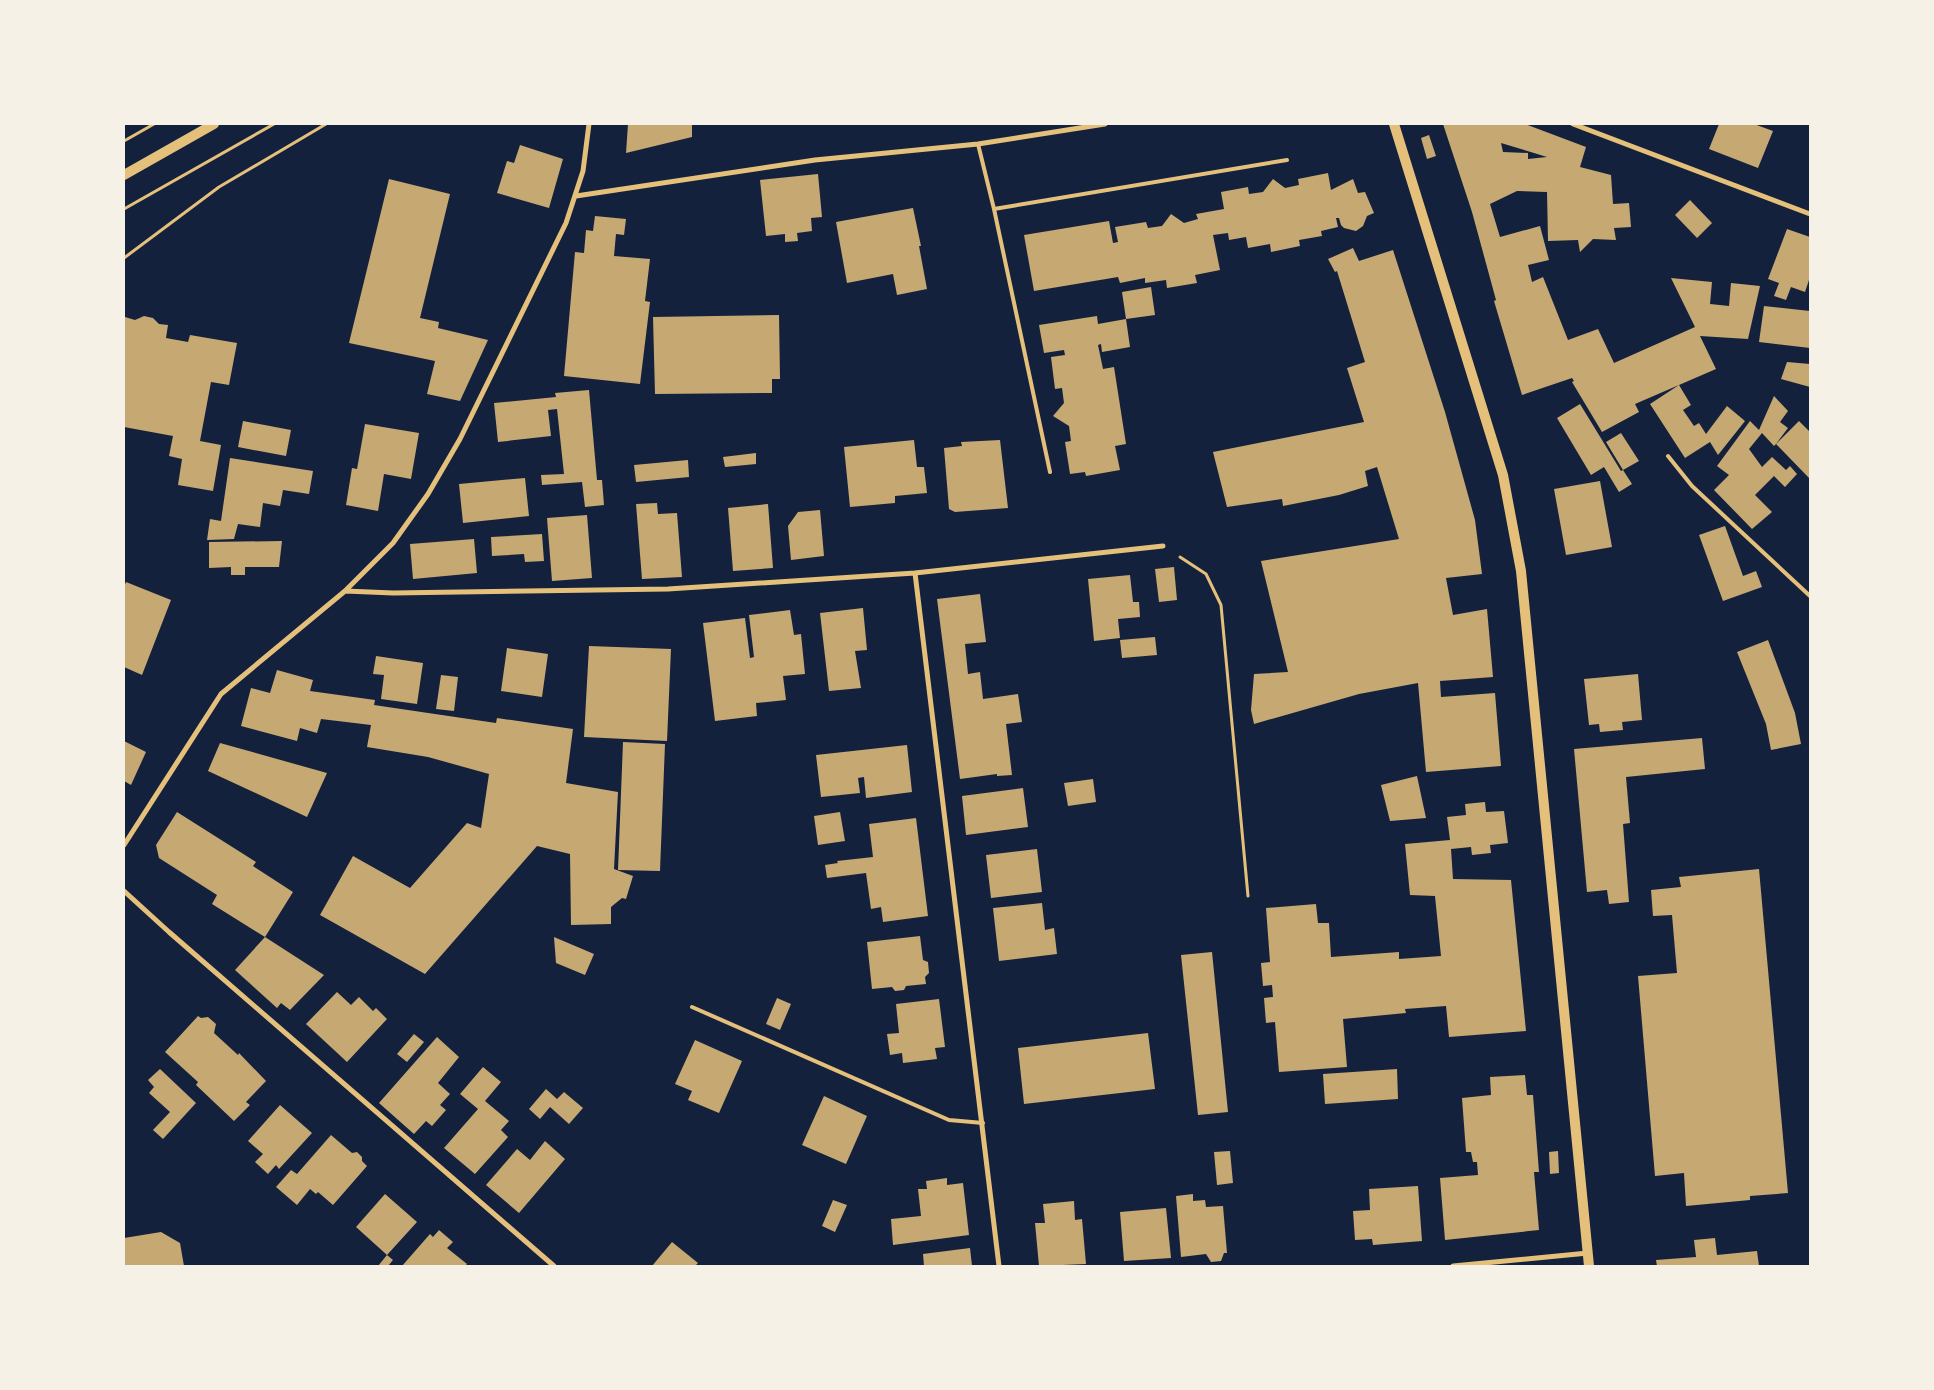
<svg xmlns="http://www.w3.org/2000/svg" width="1934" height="1390" font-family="Rubik,sans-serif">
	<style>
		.building { fill: #c6a872; fill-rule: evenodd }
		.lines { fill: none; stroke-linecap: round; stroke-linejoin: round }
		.path { stroke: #e5c07b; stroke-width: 3 }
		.service { stroke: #e5c07b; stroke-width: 4 }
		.minor { stroke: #e5c07b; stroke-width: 5 }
		.secondary { stroke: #e5c07b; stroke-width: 10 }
	</style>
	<rect width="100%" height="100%" fill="#14213d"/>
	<path class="building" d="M628,124H692V137L626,153Z
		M1443,124H1525L1586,147L1580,167L1611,175L1613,204L1629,203L1631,227L1614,228L1616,240L1593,239L1580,252L1578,240L1548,241L1547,192L1517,191L1490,204L1500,237L1540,226L1549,260L1528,265L1532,282L1543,277L1568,340L1598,329L1614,363L1695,327L1671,278L1712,282L1710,304L1729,306L1731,283L1760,286L1748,339L1700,336L1716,369L1679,385L1691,405L1683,410L1694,426L1699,423L1706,434L1727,406L1745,421L1718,455L1710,442L1685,458L1650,404L1679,385L1635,404L1639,412L1602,432L1572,382L1574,381L1572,378L1522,395L1494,301L1496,300L1472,212ZM1501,143L1534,153L1547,157L1528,159V153L1503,152Z
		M1719,124H1754L1773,131L1758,168L1709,149Z
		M1429,135L1436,156L1427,159L1421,138Z
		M520,145L563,159L549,208L497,193L507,161L514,163Z
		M1328,173L1331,190L1353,179L1358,193L1365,192L1374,213L1367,216L1363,226L1356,231L1344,228L1341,225L1339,218H1336L1338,227L1321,231L1322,236L1299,240L1300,246L1271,252L1270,244L1248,248L1246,237L1229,240L1228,233L1213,235L1220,270L1195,275L1197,283L1167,288L1166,280L1145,283V278L1120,283L1118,277L1034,291L1024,235L1109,221L1113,243L1118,242L1115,227L1146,222L1148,228L1162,226L1171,214L1184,223L1198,219L1196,214L1224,209L1221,192L1248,187L1249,194L1263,192L1273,179L1285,188L1299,185L1298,179Z
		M818,174L822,217L811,218L812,231L797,233L798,241L785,242V234L766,236L760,180Z
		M389,179L450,194L420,318L439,322L438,328L488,340L460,401L427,394L435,361L349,343Z
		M1690,200L1712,223L1697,238L1675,215Z
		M913,208L921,246H919L927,289L897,295L893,274L847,283L836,222Z
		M595,216L626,219L624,235L616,234L614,256L650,259L645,301L650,302L640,384L564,376L575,252L584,253L586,230L593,231Z
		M1787,229L1810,237V277L1805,292L1791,287L1786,300L1774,296L1779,283L1768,279Z
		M1353,248L1359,261L1393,250L1445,412L1475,520L1482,574L1446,578L1453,615L1487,609L1493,677L1440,681L1441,697L1495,693L1501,766L1426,772L1418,683L1359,694L1254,724L1251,710L1254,674L1288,672L1261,561L1399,539L1377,467L1365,471L1368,486L1339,495L1283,506L1282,499L1227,507L1213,452L1364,422L1347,368L1365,362L1337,271L1335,272L1328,259Z
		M1151,287L1155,315L1126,319L1130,347L1102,352L1101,344L1098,345L1103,369L1114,367L1126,444L1115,446L1120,470L1086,476L1085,472L1070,474L1065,442L1071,441L1069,426L1053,416L1064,403L1062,388L1055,389L1051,357L1065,355L1064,350L1044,353L1039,325L1097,316L1098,324L1126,319L1122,292Z
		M1764,306L1810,311V348L1759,342Z
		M779,315L780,379H772V393L655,394L653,317Z
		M144,316L153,318L159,324L168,325L166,338L188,342L190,335L237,343L229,385L211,382L200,441L221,445L213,491L178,485L182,459L169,456L173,436L124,427L125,317L135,320Z
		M1787,362L1810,364V387L1781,379Z
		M589,390L597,480H602L604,505L585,507L582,482L542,485L541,475L564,474L557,409L548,410L551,436L498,442L494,403L556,397L555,393Z
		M1774,396L1788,411L1780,422L1788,428L1776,444L1799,421L1810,432V479L1776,444L1774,446L1762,433L1749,449L1762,467L1772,457L1786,470L1790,466L1797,474L1785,487L1774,476L1755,495L1772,512L1752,529L1714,490L1729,475L1717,466L1750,421L1759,430Z
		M1580,404L1621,471L1623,470L1632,484L1619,492L1604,467L1591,475L1557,418Z
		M243,421L291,430L286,456L238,447Z
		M365,424L419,433L411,479L384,474L378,511L346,505L352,468L357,469Z
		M1621,433L1639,461L1623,470L1606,442Z
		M914,440L917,467H924L927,493L895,496V503L850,507L844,447Z
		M1000,440L1008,508L955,512L949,509L944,448L962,446L961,442Z
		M756,453V464L725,467L723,457Z
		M230,458L313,471L309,494L283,490L280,506L263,503L260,527L238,524L234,539L207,540L210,519L221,521Z
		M688,460L689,477L636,482L634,465Z
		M525,478L529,516L463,523L459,484Z
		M1600,481L1612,547L1566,555L1554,489Z
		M657,503L658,514L677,513L682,577L642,579L636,504Z
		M768,504L773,568L733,571L728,508Z
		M820,510L824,556L791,560L788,526L798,512Z
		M587,515L592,578L552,581L547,518Z
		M1725,526L1743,576L1756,571L1762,587L1723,601L1699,535Z
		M542,534L544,561L525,562L524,554L492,556L491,537Z
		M474,539L477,573L413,579L410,544Z
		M282,541L279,567H245V575H231V567L209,568V542Z
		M1174,567L1177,600L1159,602L1155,569Z
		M1130,575L1133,602H1139L1140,617L1118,619L1120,638L1094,641L1088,579Z
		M126,582L171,600L142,675L124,667V587Z
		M980,594L986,642L965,644L968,674L980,672L983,699L1018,694L1022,722L1006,724L1012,775L997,776V774L960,779L937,599Z
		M863,608L867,650L855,651L861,688L829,691L820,613Z
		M790,610L794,635L801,634L805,674L783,676L786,700L756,703L757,716L715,721L703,623L745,618L750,658L754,657L749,615Z
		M1155,637L1157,655L1122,658L1120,640Z
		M1768,640L1795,713L1801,744L1771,750L1766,724L1737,652Z
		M589,646L671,649L667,741L584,737Z
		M507,648L548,654L542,697L501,691Z
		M376,656L423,663L417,704L381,699L384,675L373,674Z
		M277,670L313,680L310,691L375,700L374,705L496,723L497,718L573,729L566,783L618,792L614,869L633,876L626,899L622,898L611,907V924L571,925L570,854L537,846L425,974L320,915L353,856L410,888L467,823L481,828L489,774L428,757L367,747L371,725L321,719L317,733L300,728L297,741L241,726L251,688L270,693Z
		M1638,674L1642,720L1622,722L1623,730L1600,732L1599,724L1589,725L1584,679Z
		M441,675L458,677L454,711L436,709Z
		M1702,738L1705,769L1626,777L1630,823L1623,824L1629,902L1609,904L1607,890L1587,892L1574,749Z
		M124,741L146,752L131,785L124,781Z
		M623,742L665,744L660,871L618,870Z
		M220,743L327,773L307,817L208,771Z
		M907,745L912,792L866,798L864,777L858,778L860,793L821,797L816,755Z
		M1417,776L1426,818L1390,821L1381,785Z
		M1093,779L1096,802L1068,806L1064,783Z
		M1023,788L1028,827L966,835L962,796Z
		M1485,802L1486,812L1504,811L1508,843L1490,845L1491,853L1472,855L1471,847L1451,849L1453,879L1511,880L1526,1031L1449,1037L1446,1006L1405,1009L1406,1013L1343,1019L1347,1067L1279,1072L1275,1022L1266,1023L1264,998L1273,997L1272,985L1263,986L1261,963L1270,962L1266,908L1316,904L1318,923H1329L1331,957L1399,952V959L1441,956L1435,896L1410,895L1405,844L1450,840L1447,817L1466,815L1465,804Z
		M177,812L256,862L253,866L293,892L265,937L212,904L217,895L159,858L156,845Z
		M840,812L845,841L818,845L814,816Z
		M916,818L928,916L883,922L881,907L871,909L866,873L827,878L825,865L838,863L837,861L873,857L869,824Z
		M1037,849L1042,892L991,898L986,855Z
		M1759,869L1788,1193L1750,1196V1200L1686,1206L1684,1173L1655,1176L1638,976L1677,973L1672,915L1653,916L1651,890L1681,887L1679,877Z
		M1042,903L1045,930L1054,928L1057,954L999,961L993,908Z
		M920,936L923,960L928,962L929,973L925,977L926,984L906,986L904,990L895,991L892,987L872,989L867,942Z
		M265,937L324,975L290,1010L281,1003L277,1008L235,970Z
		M554,937L594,954L585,975L556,963Z
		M1212,952L1228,1112L1198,1115L1181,955Z
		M337,992L351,1005L359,997L373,1011L376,1008L387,1019L347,1062L306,1024Z
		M777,998L791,1004L780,1030L766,1024Z
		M939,999L945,1047L935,1048L937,1059L903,1063L902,1053L890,1055L887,1034L899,1033L896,1004Z
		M198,1016L201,1018L208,1017L216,1024L214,1033L238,1055L239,1053L266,1081L246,1102L250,1105L234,1121L196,1085L198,1082L165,1052Z
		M1148,1033L1155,1089L1024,1104L1018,1048Z
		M414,1034L424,1042L407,1062L397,1054Z
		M437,1037L459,1057L438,1083L450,1094L440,1105L446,1110L432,1126L426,1121L414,1134L379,1103Z
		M695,1040L742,1061L719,1113L688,1100L692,1091L675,1084Z
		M483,1067L501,1082L485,1101L509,1121L501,1130L508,1137L475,1174L444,1148L478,1109L460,1094Z
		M160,1069L196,1103L163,1139L153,1130L170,1112L149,1093L154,1087L148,1080Z
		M1397,1069L1398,1099L1325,1104L1323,1074Z
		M1525,1075L1527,1095H1533L1539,1172H1534L1539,1230L1445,1240L1440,1178L1478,1175L1477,1162H1473L1471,1152H1466L1462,1098L1491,1095L1490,1077Z
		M546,1089L557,1099L564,1092L583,1108L569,1124L550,1107L540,1119L529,1109Z
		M824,1096L867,1116L846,1164L802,1145Z
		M280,1105L312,1133L279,1169L276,1165L268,1174L255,1162L263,1154L248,1141Z
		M331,1135L352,1153L357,1152L362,1157V1161L367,1166L333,1205L318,1192L316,1194L310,1189L297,1205L276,1187L291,1170L297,1174Z
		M545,1141L565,1159L519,1213L486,1185L517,1149L530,1160Z
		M1230,1151L1233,1183L1217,1185L1214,1152Z
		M1558,1151L1559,1173L1550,1174L1549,1152Z
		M947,1178V1185L963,1183L969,1235L893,1245L891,1219L921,1216L918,1189H927L926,1181Z
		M1418,1186L1422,1241L1373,1245L1372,1239L1355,1240L1353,1211L1370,1210L1369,1189Z
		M385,1194L417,1222L387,1255L393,1260L388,1266H378L387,1255L356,1227Z
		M1193,1194V1201L1205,1200L1206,1207L1223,1206L1227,1253H1224L1221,1261L1211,1262L1206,1254L1181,1257L1176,1196Z
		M833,1200L847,1205L835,1232L822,1226Z
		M1074,1201L1075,1220L1082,1219L1086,1264L1039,1266L1035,1223H1045L1043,1204Z
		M1166,1208L1171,1258L1124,1261L1120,1212Z
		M439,1230L453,1242L447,1248L467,1264L465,1266H402L430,1234L433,1237Z
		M161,1232L180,1243L184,1266H124V1238Z
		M1715,1238L1717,1255L1757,1251L1759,1266H1657L1656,1260L1696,1257L1694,1240Z
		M672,1242L698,1263L695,1266H652Z
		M970,1248L972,1266H924L923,1254Z"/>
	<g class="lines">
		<path class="path" d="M124,141L154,124
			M124,209L274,124
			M124,258L219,187L326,124
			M1180,557L1206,574L1221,605L1248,896"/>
		<path class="service" d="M978,144L994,209L1050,472
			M994,209L1287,160
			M1668,456L1692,486L1810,596
			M692,1007L949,1120L983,1123"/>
		<path class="minor" d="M1573,124L1810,214
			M576,196L815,160L978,144L1105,124
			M915,573L999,1266
			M345,591L393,593L668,589L915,573L1163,546
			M124,845L221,694L345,591L393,543L428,494L460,439L566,223L583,171L589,124
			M124,891L169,932L554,1266
			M1453,1266L1588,1253"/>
		<path class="secondary" d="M1394,124L1503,475L1521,571L1589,1266
			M124,175L214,124"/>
	</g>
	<rect width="1934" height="1390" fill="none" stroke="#f6f1e7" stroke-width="250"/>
</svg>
